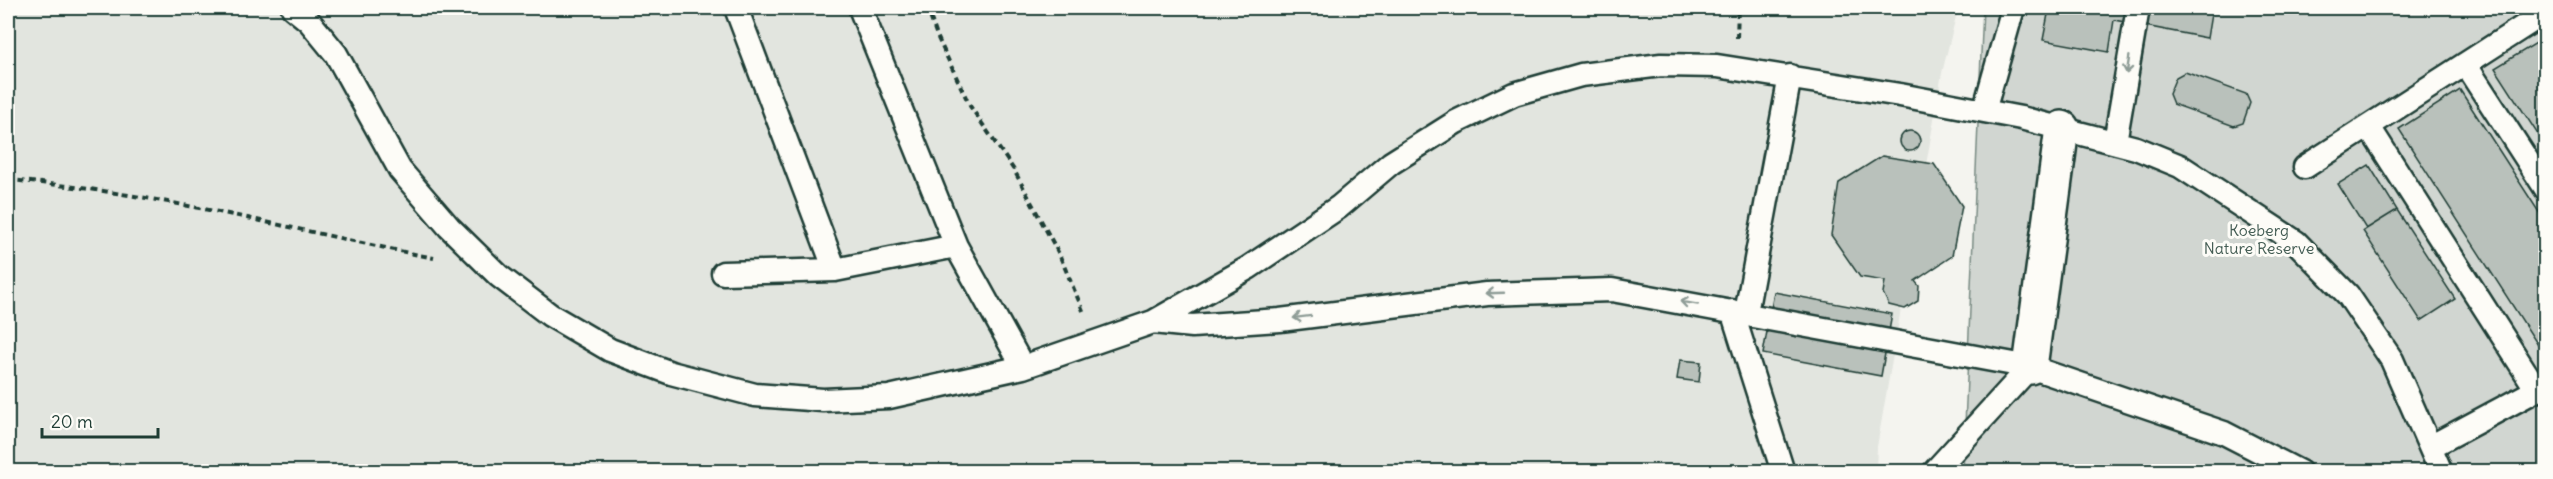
<svg xmlns="http://www.w3.org/2000/svg" width="2553" height="479" font-family="Delius,sans-serif">
	<style>
		.built { fill: #e2e5df }
		.green { fill: #d1d6d1; stroke: #788a82; stroke-width: 1.5 }
		.building { fill: #b9c1bb; stroke: #1f3d34; stroke-width: 1.5 }
		.lines { fill: none; stroke-linecap: round; stroke-linejoin: round }
		.lane-casing { stroke: #1f3d34; stroke-width: 27 }
		.street-casing { stroke: #1f3d34; stroke-width: 38 }
		.path { stroke: #1f3d34; stroke-width: 4; stroke-dasharray: 6 4.5; stroke-linecap: butt }
		.lane { stroke: #fdfcf7; stroke-width: 22 }
		.street { stroke: #fdfcf7; stroke-width: 33 }
		.oneway { stroke: #8e9c96 }
		.labels { text-anchor: middle; dominant-baseline: central; stroke-width: 6; stroke-linejoin: round; paint-order: stroke }
		.park-label { font-size: 16px; fill: #435c53; stroke: #fdfcf7 }
	</style>
	<rect width="100%" height="100%" fill="#f4f4ef"/>
	<filter id="ink" filterUnits="userSpaceOnUse"><feTurbulence type="fractalNoise" baseFrequency=".0167" numOctaves="2"/><feDisplacementMap in="SourceGraphic" scale="12" xChannelSelector="R" yChannelSelector="G"/><feConvolveMatrix kernelMatrix="1 2 1 2 8 2 1 2 1" color-interpolation-filters="sRGB"/></filter>
	<g filter="url(#ink)">
		<path class="built" d="M8,8H1958L1942,73L1877,447L1876,472L8,471Z"/>
		<path class="green" d="M1983,8H2545V471L1963,472Z"/>
		<path class="building" d="M2043,8H2212L2207,38L2114,20L2109,52L2043,40L2049,9Z
			M2546,37V147L2495,68Z
			M2185,72L2246,94L2250,103L2243,123L2234,126L2173,104L2169,94L2176,77Z
			M2460,90L2546,223L2545,356L2399,129Z
			M1900 141a10 10 0 1 1 20 0a10 10 0 1 1-20 0Z
			M1882,156L1934,164L1962,206L1952,256L1915,281L1919,286L1918,301L1905,309L1889,305L1883,293L1885,281L1860,277L1831,235L1839,183Z
			M2369,165L2397,210L2366,229L2338,184Z
			M2397,210L2455,299L2421,321L2363,231Z
			M1774,292L1892,314L1881,376L1763,354Z
			M1680,360L1701,362L1699,382L1677,379Z"/>
		<g class="lines">
			<g class="lane-casing">
				<path id="lane" d="M293,8L309,21L336,54L400,170L449,227L499,276L550,315L610,350L671,373L755,395L823,400L889,397L1023,367L1153,322L1248,268L1339,207L1391,163L1456,122L1514,94L1581,75L1661,65L1717,66L1900,95L2021,118L2136,148L2180,166L2296,242L2348,295L2392,360L2441,472
					M736,8L835,270
					M860,8L956,246L1023,367
					M2465,64L2546,189
					M1984,111L2013,8
					M2369,127L2537,390
					M2115,142L2138,8
					M2305,167L2546,12
					M723,273L835,270L956,246
					M1732,311L1783,472
					M1746,313L1790,76
					M1153,322L1192,326L1280,320L1487,294L1612,290L2030,367L2224,433L2300,472
					M2430,447L2546,385
					M1934,472L2030,367"/>
			</g>
			<g class="street-casing">
				<path id="street" d="M2030,367L2062,128"/>
			</g>
			<path class="path" d="M927,8L937,36L970,106L1014,170L1059,254L1084,313
				M1737,38L1738,8
				M8,180C151,191 293,230 434,258"/>
			<use href="#lane" class="lane"/>
			<use href="#street" class="street"/>
		</g>
		<defs><path id="oneway-shaft" d="M-6 0H5M1.5-3L5.5 0L1.5 3" fill="none" stroke-width="1.6" stroke-linecap="round" stroke-linejoin="round" transform="scale(1.5)"/></defs>
		<g class="oneway">
			<use href="#oneway-shaft" transform="translate(2128 65) rotate(99)"/>
			<use href="#oneway-shaft" transform="translate(1495 293) rotate(178)"/>
			<use href="#oneway-shaft" transform="translate(1689 303) rotate(-170)"/>
			<use href="#oneway-shaft" transform="translate(1302 317) rotate(173)"/>
		</g>
	</g>
	<g class="labels">
		<g class="park-label">
			<text x="2259" y="230">Koeberg<tspan x="2259" dy="18">Nature Reserve</tspan></text>
		</g>
	</g>
	<rect width="2553" height="479" fill="none" stroke="#fdfcf7" stroke-width="30"/>
	<rect x="15" y="15" width="2523" height="449" fill="none" stroke="#1f3d34" stroke-width="2" filter="url(#ink)"/>
	<path d="M42 428v9h116v-9" fill="none" stroke="#1f3d34" stroke-width="3"/>
	<text x="51" y="428" font-size="18" fill="#1f3d34" stroke="#fdfcf7" stroke-width="4.5" paint-order="stroke">20 m</text>
</svg>
